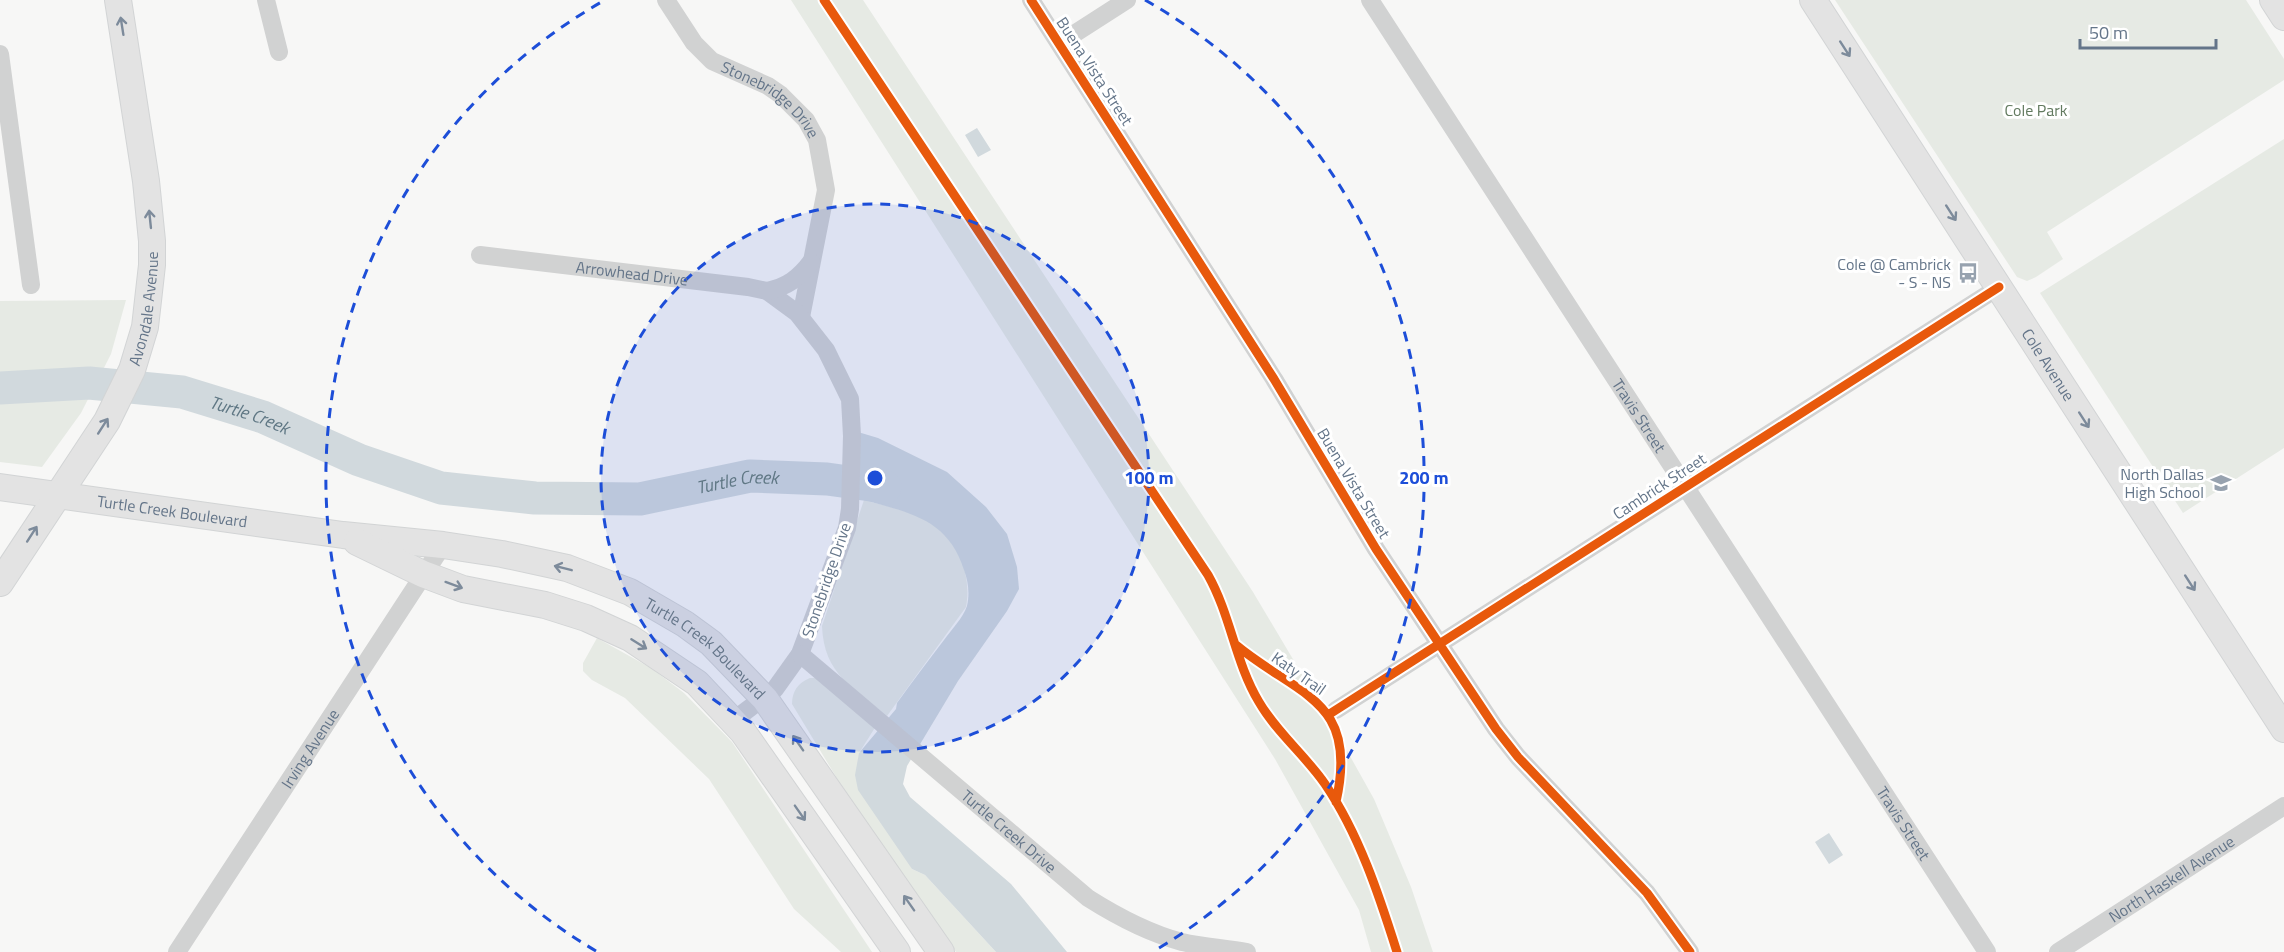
<svg xmlns="http://www.w3.org/2000/svg" width="2284" height="952" font-family="'Titillium Web',sans-serif">
	<style>
		.green { fill: #e6eae4 }
		.water { fill: #d1d9dd }
		.lines { fill: none; stroke-linecap: round; stroke-linejoin: round }
		.river { stroke: #d1d9dd; stroke-width: 33 }
		.secondary-casing { stroke: #d2d4d5; stroke-width: 28 }
		.street { stroke: #d1d2d2; stroke-width: 18 }
		.secondary { stroke: #e3e3e3; stroke-width: 26 }
		.cycleway-casing { stroke: #fff; stroke-width: 13 }
		.cycleway { stroke: #e8590c; stroke-width: 9 }
		.oneway { stroke: #7d8b9b }
		.ring { fill: none; stroke: #1d4ed8; stroke-width: 3; stroke-dasharray: 10 8 }
		.labels { text-anchor: middle; dominant-baseline: central; stroke-width: 6; stroke-linejoin: round; paint-order: stroke }
		.street-label { font-size: 16px; fill: #647589; stroke: #fff }
		.park-label { font-size: 16px; fill: #627a5f; stroke: #fff }
		.poi-label { font-size: 16px; fill: #647589; stroke: #fff; text-anchor: end }
		.water-label { font-size: 18px; font-style: italic; fill: #5f7784; stroke: #fff }
		.centre { fill: #1d4ed8; stroke: #fff; stroke-width: 3 }
		.ring-label { font-size: 18px; text-anchor: middle; font-weight: bold; fill: #1d4ed8; stroke: #fff; stroke-width: 6; stroke-linejoin: round; paint-order: stroke }
	</style>
	<rect width="100%" height="100%" fill="#f7f7f6"/>
	<path class="green" d="M791,0H863L1253,592L1341,740L1374,799L1411,887L1433,952H1371L1359,910L1275,759Z
		M1835,0H2246L2284,59V80L2047,232L2063,259L2036,277L2027,281L2017,277Z
		M2284,139V448L2183,513L2040,293Z
		M126,300L111,354L81,413L42,467L0,462V301Z
		M864,500C886,506 910,511 930,522C959,538 972,577 966,607L887,716C853,687 824,675 822,626Z
		M597,638L651,668L684,693L732,742L872,952H841L794,909L709,779L625,698L592,680L583,671V663Z
		M810,678H816L876,726L859,753L912,869L925,875L996,952H956L838,780L792,704C792,691 798,683 810,678Z"/>
	<path class="water" d="M977,128L991,150L978,157L965,135Z
		M858,432L878,438L947,472L986,507L1007,534L1017,567L1019,589L1007,611L958,681L907,766L903,784L910,797L1011,884L1067,952H996L925,875L912,869L858,790L855,775L859,753L896,709L897,703C912,682 928,661 944,640C951,630 963,618 967,606C970,593 968,581 964,570C948,519 910,513 864,500L860,497Z
		M1829,833L1843,855L1829,864L1815,842Z"/>
	<g class="lines">
		<path class="river" id="s1" d="M0,388L89,383L182,392L263,417L359,460L441,488L535,498L640,499L750,476L827,479L885,487"/>
		<g class="secondary-casing">
			<g id="secondary">
				<path id="s8" d="M1813,0L2284,729"/>
				<path d="M2273,0L2284,17"/>
				<path id="s9" d="M0,487L343,535L443,545L502,554L567,568L630,592L685,624L711,643L765,699L941,952"/>
				<path d="M357,542L423,574L463,589L545,605L586,618L630,638L697,683L743,732L897,952"/>
				<path id="s10" d="M0,583L107,421L132,370L145,327L152,265V241L146,181L118,0"/>
			</g>
		</g>
		<g class="street">
			<path d="M266,0L279,52"/>
			<path id="s2" d="M666,0L694,43L712,61L768,86L781,95L806,120L817,140L826,190L801,317"/>
			<path d="M1031,0L1274,379L1376,549L1496,729L1518,757L1647,893L1690,952"/>
			<path id="s3" d="M1370,0L1987,952"/>
			<path d="M1060,43L1127,0"/>
			<path d="M0,54L31,285"/>
			<path id="s4" d="M480,255L748,287L767,291L797,313L826,350L850,399L852,436L850,509L847,528L800,654L775,689L734,720"/>
			<path d="M767,291C787,287 799,278 811,262"/>
			<path id="s5" d="M800,654L1088,898C1118,917 1148,933 1182,942C1203,947 1226,948 1247,952"/>
			<path d="M1336,710L1999,287"/>
			<path id="s6" d="M177,952L443,545"/>
			<path id="s7" d="M2058,952L2284,806"/>
		</g>
		<use href="#secondary" class="secondary"/>
		<g class="cycleway-casing">
			<path id="cycleway" d="M824,0L1208,575C1231,616 1235,662 1259,702C1277,733 1305,755 1325,784C1359,834 1379,895 1397,952
				M1031,0L1274,379L1376,549L1496,729L1518,757L1647,893L1690,952
				M1236,645C1299,697 1359,699 1336,802
				M1328,715L1999,287"/>
		</g>
		<use href="#cycleway" class="cycleway"/>
	</g>
	<defs><path id="oneway-shaft" d="M-6 0H5M1.5-3L5.5 0L1.5 3" fill="none" stroke-width="1.6" stroke-linecap="round" stroke-linejoin="round" transform="scale(1.5)"/></defs>
	<g class="oneway">
		<use href="#oneway-shaft" transform="translate(122 26) rotate(-99)"/>
		<use href="#oneway-shaft" transform="translate(1845 49) rotate(57)"/>
		<use href="#oneway-shaft" transform="translate(1951 213) rotate(57)"/>
		<use href="#oneway-shaft" transform="translate(150 219) rotate(-96)"/>
		<use href="#oneway-shaft" transform="translate(2084 420) rotate(57)"/>
		<use href="#oneway-shaft" transform="translate(103 426) rotate(-57)"/>
		<use href="#oneway-shaft" transform="translate(32 534) rotate(-57)"/>
		<use href="#oneway-shaft" transform="translate(563 568) rotate(-166)"/>
		<use href="#oneway-shaft" transform="translate(2190 583) rotate(57)"/>
		<use href="#oneway-shaft" transform="translate(454 585) rotate(20)"/>
		<use href="#oneway-shaft" transform="translate(639 644) rotate(32)"/>
		<use href="#oneway-shaft" transform="translate(798 743) rotate(-125)"/>
		<use href="#oneway-shaft" transform="translate(800 813) rotate(55)"/>
		<use href="#oneway-shaft" transform="translate(909 903) rotate(-125)"/>
	</g>
	<circle cx="875" cy="478" r="274" fill="#1d4ed8" fill-opacity=".12"/>
	<g class="ring">
		<circle cx="875" cy="478" r="274"/>
		<path d="M596 951A549 549 0 0 1 605 0M1145 0A549 549 0 0 1 1154 951"/>
	</g>
	<defs>
		<g id="bus-bare" transform="scale(1.62)"><path d="M-5-6H5V4H4V6H2V4H-2V6H-4V4H-5ZM-3.5-4V0h7V-4ZM-3.5 1.2v1.5H-2V1.2ZM2 1.2v1.5H3.5V1.2Z" fill="#97a2af" stroke="#fff" stroke-width="2.5" paint-order="stroke"/></g>
		<g id="school-bare" transform="scale(1.62)"><path d="M0-5L7-2L0 1L-7-2ZM-4 1L0 2.5L4 1V4Q0 6-4 4Z" fill="#97a2af" stroke="#fff" stroke-width="2.5" paint-order="stroke"/></g>
	</defs>
	<g fill-rule="evenodd">
		<use href="#bus-bare" x="1968" y="273"/>
		<use href="#school-bare" x="2221" y="483"/>
	</g>
	<g class="labels">
		<g class="street-label">
			<text transform="translate(1095 71) rotate(57)">Buena Vista Street</text>
			<text stroke="none"><textPath href="#s2" startOffset="148">Stonebridge Drive</textPath></text>
			<text stroke="none"><textPath href="#s4" startOffset="153">Arrowhead Drive</textPath></text>
			<text stroke="none"><textPath href="#s10" startOffset="314">Avondale Avenue</textPath></text>
			<text stroke="none"><textPath href="#s8" startOffset="434">Cole Avenue</textPath></text>
			<text stroke="none"><textPath href="#s3" startOffset="495">Travis Street</textPath></text>
			<text transform="translate(1354 483) rotate(59)">Buena Vista Street</text>
			<text transform="translate(1659 486) rotate(-33)">Cambrick Street</text>
			<text stroke="none"><textPath href="#s9" startOffset="174">Turtle Creek Boulevard</textPath></text>
			<text transform="translate(826 580) rotate(-71)">Stonebridge Drive</text>
			<text stroke="none"><textPath href="#s9" startOffset="735">Turtle Creek Boulevard</textPath></text>
			<text transform="translate(1299 673) rotate(35)">Katy Trail</text>
			<text stroke="none"><textPath href="#s6" startOffset="243">Irving Avenue</textPath></text>
			<text stroke="none"><textPath href="#s3" startOffset="981">Travis Street</textPath></text>
			<text stroke="none"><textPath href="#s5" startOffset="274">Turtle Creek Drive</textPath></text>
			<text stroke="none"><textPath href="#s7" startOffset="135">North Haskell Avenue</textPath></text>
		</g>
		<g class="park-label">
			<text x="2036" y="110">Cole Park</text>
		</g>
		<g class="poi-label">
			<text x="1951" y="264">Cole @ Cambrick<tspan x="1951" dy="18">- S - NS</tspan></text>
			<text x="2204" y="474">North Dallas<tspan x="2204" dy="18">High School</tspan></text>
		</g>
		<g class="water-label">
			<text stroke="none"><textPath href="#s1" startOffset="254">Turtle Creek</textPath></text>
			<text stroke="none"><textPath href="#s1" startOffset="758">Turtle Creek</textPath></text>
		</g>
	</g>
	<circle cx="875" cy="478" r="9" class="centre"/>
	<g class="ring-label">
		<text x="1149" y="484">100 m</text>
		<text x="1424" y="484">200 m</text>
	</g>
	<path d="M2080 39v9h136v-9" fill="none" stroke="#647589" stroke-width="3"/>
	<text x="2089" y="39" font-size="18" fill="#647589" stroke="#ffffff" stroke-width="4.5" paint-order="stroke">50 m</text>
</svg>
